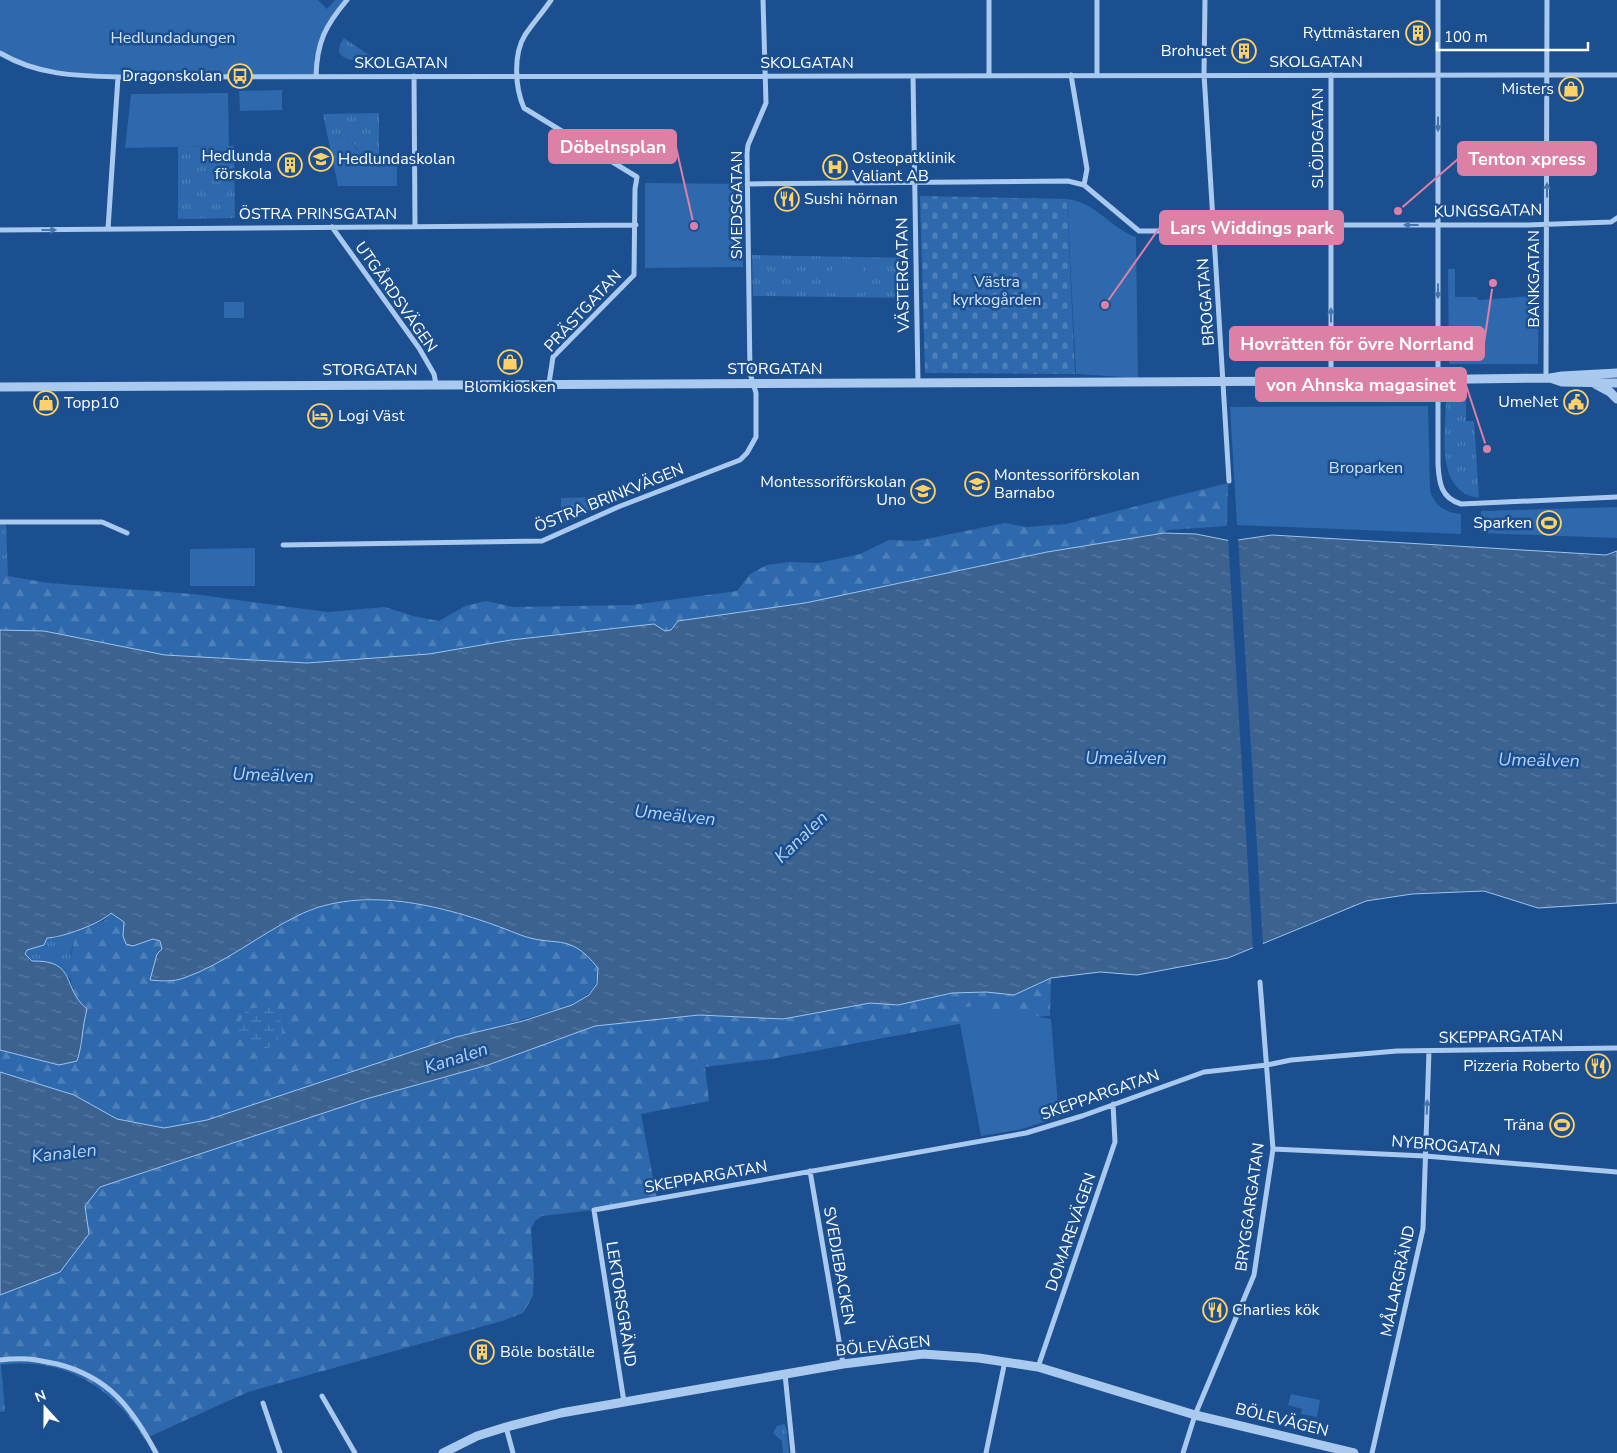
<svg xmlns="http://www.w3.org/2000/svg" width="1617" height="1453" font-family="'Nunito Sans',sans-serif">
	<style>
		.grass { fill: url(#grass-tufts) }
		.forest { fill: url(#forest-firs) }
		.wetland { fill: url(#wetland-marsh) }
		.cemetery { fill: url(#cemetery-stones) }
		.park { fill: #2e69ad }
		.water { fill: url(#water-ripples); stroke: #9cc4f0 }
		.pier { fill: #1b4f8f }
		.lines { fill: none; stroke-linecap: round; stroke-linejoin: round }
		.minor { stroke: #a9c9ee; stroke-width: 5 }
		.tertiary { stroke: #a9c9ee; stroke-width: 9 }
		.oneway { fill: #4674ac }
		.labels { text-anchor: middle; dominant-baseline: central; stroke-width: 5; stroke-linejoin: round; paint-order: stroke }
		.poi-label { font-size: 16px; fill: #fff; stroke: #1b4f8f; text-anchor: end }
		.park-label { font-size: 16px; fill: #cfe3fa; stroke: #1b4f8f }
		.street-label { font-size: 16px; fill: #fff; stroke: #1b4f8f }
		.water-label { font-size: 18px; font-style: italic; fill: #b5d3f5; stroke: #1b4f8f }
		.leader { fill: none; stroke: #dd80a5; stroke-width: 2 }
		.callout-dot { fill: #dd80a5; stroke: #1b4f8f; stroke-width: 2 }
		.callout { fill: #dd80a5; stroke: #dd80a5; stroke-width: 2 }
		.callout-label { font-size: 18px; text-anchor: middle; font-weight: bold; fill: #fff }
	</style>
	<defs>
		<pattern id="grass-tufts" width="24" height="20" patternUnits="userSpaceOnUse" patternTransform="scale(1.25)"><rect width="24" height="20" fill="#2e69ad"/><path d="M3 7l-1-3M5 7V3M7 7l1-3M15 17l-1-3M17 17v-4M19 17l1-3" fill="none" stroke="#4d80b9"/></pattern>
		<pattern id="forest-firs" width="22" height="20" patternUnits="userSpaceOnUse" patternTransform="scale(1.25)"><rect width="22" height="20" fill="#2e69ad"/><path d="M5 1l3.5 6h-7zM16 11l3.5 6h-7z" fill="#4d80b9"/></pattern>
		<pattern id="wetland-marsh" width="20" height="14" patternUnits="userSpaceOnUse" patternTransform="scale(1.25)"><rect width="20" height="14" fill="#2e69ad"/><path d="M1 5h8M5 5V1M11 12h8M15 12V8" fill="none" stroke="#4d80b9"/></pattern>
		<pattern id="cemetery-stones" width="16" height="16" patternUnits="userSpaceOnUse" patternTransform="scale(1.25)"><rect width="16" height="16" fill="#2e69ad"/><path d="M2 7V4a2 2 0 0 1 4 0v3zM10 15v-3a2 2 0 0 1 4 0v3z" fill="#4d80b9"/></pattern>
		<pattern id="water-ripples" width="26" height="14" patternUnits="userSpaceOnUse" patternTransform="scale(1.25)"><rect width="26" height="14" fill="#3c6290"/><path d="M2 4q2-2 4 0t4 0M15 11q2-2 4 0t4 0" fill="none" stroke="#597aa1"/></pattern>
	</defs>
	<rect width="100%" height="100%" fill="#1b4f8f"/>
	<path class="grass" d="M344,38L376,60C363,60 347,64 339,52L340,44Z
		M379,113V160L364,159C352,141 351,137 328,138L323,114Z
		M234,146L235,218L178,219V147Z
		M752,255L909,258V298L753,296Z
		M1454,393H1466V421H1474L1479,498C1434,492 1446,432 1446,399Z
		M600,497L605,501V504L561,525V498Z
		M0,524H6L8,576L0,569Z
		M77,929L71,953L70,979C60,965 50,960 32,961L25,955L27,950L44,945L47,938H57Z
		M784,1424L786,1427L789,1453H783L782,1441L773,1433L777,1426Z"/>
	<path class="forest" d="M1228,483L1227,526L1168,530L1164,533L1047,552L805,603L678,621L671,630L665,631L654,624L511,640L429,654L307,663L165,655L44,631L0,630V569L8,576L48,583L193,594L328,612L385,607L413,616L439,621L465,606L486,601L513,607L632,605L737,591L750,574L767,565L789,562L818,563L860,554L889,540L916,541L1005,523L1026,527L1066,524Z
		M378,900L429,905L488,922L528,938L572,944L587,953L598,967C597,990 591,993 572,1005L411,1052L373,1066L207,1120L164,1128L117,1119L74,1095L0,1072V1050L59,1065L82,1045L81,1031L87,1009C62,988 70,958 77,929L104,921L111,913L124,922L123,936L133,946L153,939L160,941L162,949L157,954L151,980L226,957L298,915L336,902Z
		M1051,978L1050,1016L985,1019L771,1059L705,1067L709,1101L641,1114L657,1199L594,1210L542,1216L535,1221L531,1229L534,1275L533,1296L523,1313L502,1321L248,1392L144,1439C114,1387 62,1356 1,1365L5,1411L0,1412V1295L60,1272L89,1234L85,1206L100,1187L366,1099L488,1065L595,1026L699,1015L783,1019L870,1003L898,1005L952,993L986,992L1014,995Z"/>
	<path class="wetland" d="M269,1006L280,1016L282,1033C276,1044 268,1051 255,1050L247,1033L240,1034L237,1030L238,1025L247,1009Z"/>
	<path class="cemetery" d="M920,196L1067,199L1075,374L925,373Z"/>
	<path class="park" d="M0,0H318L327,9L335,0H347L319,44L316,76L118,77L41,71L0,53Z
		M282,90V110L240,111L239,91Z
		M228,93L229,146L125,148L131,94Z
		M328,138C351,137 351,141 364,159L397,160V186H338Z
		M645,183L743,184V267L645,268Z
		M1067,199C1098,203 1108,227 1136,237L1138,378L1076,374Z
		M837,265L863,266L864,293H826V280H831V271Z
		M1532,268H1539L1538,364H1449L1448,269H1455V297H1477L1478,300L1532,296Z
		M224,302H244V318H224Z
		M1428,406L1430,490C1434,505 1445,513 1461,514V534L1237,525L1230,407Z
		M1617,507V538L1481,533V511Z
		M255,548V586H190V549Z
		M974,1006L1051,1019L1059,1117L1022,1129L981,1136L957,1008Z
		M1291,1394L1320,1400L1317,1417L1301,1414L1302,1409L1288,1405Z"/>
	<path class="water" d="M1164,533L1196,534L1231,541L1272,535L1606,555L1617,551V903L1538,908L1484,891L1412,894L1366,901L1228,958L1137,975L1100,972L1051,978L1014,995L986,992L952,993L898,1005L870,1003L783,1019L699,1015L595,1026L488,1065L366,1099L100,1187L85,1206L89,1234L60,1272L0,1295V1072L74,1095L117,1119L164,1128L207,1120L456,1037L523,1021L572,1005L589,995L597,984L598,968C568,930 555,949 518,934C453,908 364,882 297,916C259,935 224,964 184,978C173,982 161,981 150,980L157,954L162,949L160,941L153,939L133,946L126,944L123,936L124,922L111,913C102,923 61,938 47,938L44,945L27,950L25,954L32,961C78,960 61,988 87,1009C82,1027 83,1043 77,1061L59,1065L0,1050V630L44,631L165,655L307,663L429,654L511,640L654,624L665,631L671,630L678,621L805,603L1047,552Z"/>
	<path class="pier" d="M1228,537H1238L1263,946L1253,950Z"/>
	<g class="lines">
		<path class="minor" d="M989,0V74
			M1097,0V75
			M1205,0L1204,74L1229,481
			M1438,0V464C1439,483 1441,498 1461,504L1617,497
			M0,53C37,75 76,76 118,77L1617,75
			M1071,75L1087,169L1084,185
			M316,76C317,42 325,26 347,0
			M414,76L415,226
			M913,76L918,384
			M747,184L1068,181L1084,185L1139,231H1213L1221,225H1528L1611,222L1617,218
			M332,227L419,348L434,374L436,384
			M108,229L118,77
			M0,230L636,225
			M1546,378L1547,0
			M1331,381V75
			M549,383L553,357L634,275L635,189L637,177L524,108C515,88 513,54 525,35C533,23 543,12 551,0
			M0,522H102L127,533
			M283,545L542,541L618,507L740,460L747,453L756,437V393L750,373L747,153L748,145L766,103L763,0
			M1273,1149L1425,1156L1617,1172
			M810,1171L843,1364
			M0,1360C24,1357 33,1359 57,1364C109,1377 132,1408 156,1453
			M1038,1367L1115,1142L1113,1104
			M785,1374L793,1453
			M322,1396L355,1453
			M624,1402L594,1210L1026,1133L1082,1116L1204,1072L1267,1065L1291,1060L1397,1051L1617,1048
			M263,1403L280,1453
			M506,1427L513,1453
			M986,1453L1005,1361
			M1183,1453L1195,1415L1254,1275L1273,1149L1260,982
			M1372,1453L1423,1229L1429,1051"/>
		<path class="tertiary" d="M1553,379L1562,382L1617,383
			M1595,384L1610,392L1617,399
			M0,387L1331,381L1550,378L1562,376L1617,373
			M443,1453L477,1436L506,1427L561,1413L843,1364L923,1354L979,1358L1038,1367L1195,1415L1354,1453"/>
	</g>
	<defs><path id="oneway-solid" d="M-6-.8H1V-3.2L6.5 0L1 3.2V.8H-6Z" transform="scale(1.25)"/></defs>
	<g class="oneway">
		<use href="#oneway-solid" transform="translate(1438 124) rotate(90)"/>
		<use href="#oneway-solid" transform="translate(1547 190) rotate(-90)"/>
		<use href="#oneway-solid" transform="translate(1411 225) rotate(180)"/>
		<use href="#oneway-solid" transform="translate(49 230)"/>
		<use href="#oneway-solid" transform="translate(1438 291) rotate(90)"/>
		<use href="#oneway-solid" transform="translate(1331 315) rotate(-90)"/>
		<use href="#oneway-solid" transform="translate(1427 1107) rotate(-88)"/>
	</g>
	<defs>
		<g id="building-ring" transform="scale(1.25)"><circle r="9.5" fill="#1b4f8f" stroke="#ffd166" stroke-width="1.5"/><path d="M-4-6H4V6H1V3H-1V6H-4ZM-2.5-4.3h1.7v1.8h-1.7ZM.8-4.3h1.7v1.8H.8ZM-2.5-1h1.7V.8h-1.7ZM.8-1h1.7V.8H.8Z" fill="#ffd166"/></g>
		<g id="bus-ring" transform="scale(1.25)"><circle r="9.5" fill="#1b4f8f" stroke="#ffd166" stroke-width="1.5"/><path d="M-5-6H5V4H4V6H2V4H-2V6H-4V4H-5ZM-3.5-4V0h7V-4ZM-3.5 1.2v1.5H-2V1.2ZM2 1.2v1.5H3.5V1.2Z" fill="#ffd166"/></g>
		<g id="shop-ring" transform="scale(1.25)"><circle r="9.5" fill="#1b4f8f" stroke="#ffd166" stroke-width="1.5"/><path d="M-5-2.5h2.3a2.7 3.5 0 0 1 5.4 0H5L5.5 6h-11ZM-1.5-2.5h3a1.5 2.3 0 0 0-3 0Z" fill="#ffd166"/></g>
		<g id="school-ring" transform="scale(1.25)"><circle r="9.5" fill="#1b4f8f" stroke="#ffd166" stroke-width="1.5"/><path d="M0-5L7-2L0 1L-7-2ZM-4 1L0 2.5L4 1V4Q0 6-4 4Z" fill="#ffd166"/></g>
		<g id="hospital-ring" transform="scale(1.25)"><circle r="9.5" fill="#1b4f8f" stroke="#ffd166" stroke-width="1.5"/><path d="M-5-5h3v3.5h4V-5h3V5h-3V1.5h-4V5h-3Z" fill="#ffd166"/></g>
		<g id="restaurant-ring" transform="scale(1.25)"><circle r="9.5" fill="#1b4f8f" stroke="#ffd166" stroke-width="1.5"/><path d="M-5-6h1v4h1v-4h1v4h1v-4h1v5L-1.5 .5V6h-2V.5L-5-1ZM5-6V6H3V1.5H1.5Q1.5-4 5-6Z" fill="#ffd166"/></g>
		<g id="civic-ring" transform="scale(1.25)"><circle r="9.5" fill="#1b4f8f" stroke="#ffd166" stroke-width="1.5"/><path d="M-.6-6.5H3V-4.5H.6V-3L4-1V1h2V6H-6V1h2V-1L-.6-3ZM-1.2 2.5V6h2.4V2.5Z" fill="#ffd166"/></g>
		<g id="hotel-ring" transform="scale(1.25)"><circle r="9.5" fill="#1b4f8f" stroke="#ffd166" stroke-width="1.5"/><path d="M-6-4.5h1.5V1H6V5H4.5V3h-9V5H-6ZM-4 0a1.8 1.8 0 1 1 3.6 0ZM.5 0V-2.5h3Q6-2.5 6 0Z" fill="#ffd166"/></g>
		<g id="stadium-ring" transform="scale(1.25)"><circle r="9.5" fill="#1b4f8f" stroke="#ffd166" stroke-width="1.5"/><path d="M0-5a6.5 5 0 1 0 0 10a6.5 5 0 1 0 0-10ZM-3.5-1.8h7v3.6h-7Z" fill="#ffd166"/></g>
	</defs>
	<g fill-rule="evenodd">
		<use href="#building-ring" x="1418" y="33"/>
		<use href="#building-ring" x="1244" y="51"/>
		<use href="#bus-ring" x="240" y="76"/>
		<use href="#shop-ring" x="1571" y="89"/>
		<use href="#school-ring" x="321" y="159"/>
		<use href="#building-ring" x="290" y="165"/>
		<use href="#hospital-ring" x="835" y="167"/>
		<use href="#restaurant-ring" x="787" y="199"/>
		<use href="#shop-ring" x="510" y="362"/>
		<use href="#civic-ring" x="1576" y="402"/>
		<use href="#shop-ring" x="46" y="403"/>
		<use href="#hotel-ring" x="320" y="416"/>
		<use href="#school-ring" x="977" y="484"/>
		<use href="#school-ring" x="923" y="491"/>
		<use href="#stadium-ring" x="1549" y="523"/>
		<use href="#restaurant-ring" x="1598" y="1066"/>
		<use href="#stadium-ring" x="1562" y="1125"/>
		<use href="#restaurant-ring" x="1215" y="1310"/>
		<use href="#building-ring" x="482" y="1352"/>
	</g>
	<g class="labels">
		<g class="poi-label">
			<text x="1400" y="33">Ryttmästaren</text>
			<text x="1226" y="51">Brohuset</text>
			<text x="222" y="76">Dragonskolan</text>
			<text x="1554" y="89">Misters</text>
			<text x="272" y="156">Hedlunda<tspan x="272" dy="18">förskola</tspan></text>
			<text x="852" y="158" text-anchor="start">Osteopatklinik<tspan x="852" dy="18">Valiant AB</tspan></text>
			<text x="338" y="159" text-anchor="start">Hedlundaskolan</text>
			<text x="804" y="199" text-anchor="start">Sushi hörnan</text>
			<text x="510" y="387" text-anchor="middle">Blomkiosken</text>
			<text x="1558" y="402">UmeNet</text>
			<text x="64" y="403" text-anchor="start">Topp10</text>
			<text x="338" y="416" text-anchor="start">Logi Väst</text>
			<text x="994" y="475" text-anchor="start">Montessoriförskolan<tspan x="994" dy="18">Barnabo</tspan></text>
			<text x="906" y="482">Montessoriförskolan<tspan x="906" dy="18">Uno</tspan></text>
			<text x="1532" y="523">Sparken</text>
			<text x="1580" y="1066">Pizzeria Roberto</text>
			<text x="1544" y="1125">Träna</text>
			<text x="1232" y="1310" text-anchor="start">Charlies kök</text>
			<text x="500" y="1352" text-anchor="start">Böle boställe</text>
		</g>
		<g class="park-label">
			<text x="173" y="38">Hedlundadungen</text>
			<text x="997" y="282">Västra<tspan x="997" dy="18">kyrkogården</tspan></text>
			<text x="1366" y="468">Broparken</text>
		</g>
		<g class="street-label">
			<text x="1316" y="62">SKOLGATAN</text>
			<text x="401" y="63">SKOLGATAN</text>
			<text x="807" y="63">SKOLGATAN</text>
			<text transform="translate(1318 138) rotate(-90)">SLÖJDGATAN</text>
			<text transform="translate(737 205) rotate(-90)">SMEDSGATAN</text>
			<text transform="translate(1488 211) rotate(-1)">KUNGSGATAN</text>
			<text x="318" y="214">ÖSTRA PRINSGATAN</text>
			<text transform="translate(903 275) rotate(-91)">VÄSTERGATAN</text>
			<text transform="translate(1534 279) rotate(-90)">BANKGATAN</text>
			<text transform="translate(396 297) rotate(55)">UTGÅRDSVÄGEN</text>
			<text transform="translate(1206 302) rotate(-94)">BROGATAN</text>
			<text transform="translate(583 311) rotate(-47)">PRÄSTGATAN</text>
			<text x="775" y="369">STORGATAN</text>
			<text x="370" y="370">STORGATAN</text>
			<text transform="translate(609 498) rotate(-22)">ÖSTRA BRINKVÄGEN</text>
			<text transform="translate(1501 1037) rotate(-1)">SKEPPARGATAN</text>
			<text transform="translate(1100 1095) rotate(-19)">SKEPPARGATAN</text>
			<text transform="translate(1446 1146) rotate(5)">NYBROGATAN</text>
			<text transform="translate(706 1177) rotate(-10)">SKEPPARGATAN</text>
			<text transform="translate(1250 1207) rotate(-82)">BRYGGARGATAN</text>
			<text transform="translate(1071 1232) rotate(-71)">DOMAREVÄGEN</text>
			<text transform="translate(839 1266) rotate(80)">SVEDJEBACKEN</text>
			<text transform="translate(1398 1281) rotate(-78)">MÅLARGRÄND</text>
			<text transform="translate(621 1304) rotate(81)">LEKTORSGRÄND</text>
			<text transform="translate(883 1346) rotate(-6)">BÖLEVÄGEN</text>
			<text transform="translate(1282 1420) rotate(14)">BÖLEVÄGEN</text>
		</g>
		<g class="water-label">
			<text x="1126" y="758">Umeälven</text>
			<text transform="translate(1539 760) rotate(1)">Umeälven</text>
			<text transform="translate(273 775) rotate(2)">Umeälven</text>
			<text transform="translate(675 815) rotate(6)">Umeälven</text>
			<text transform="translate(801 837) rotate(-44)">Kanalen</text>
			<text transform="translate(456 1058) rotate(-18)">Kanalen</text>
			<text transform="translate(64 1153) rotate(-6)">Kanalen</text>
		</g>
	</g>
	<path class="leader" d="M694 226L676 147M1398 211L1458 159M1105 305L1160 227M1493 283L1484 343M1487 449L1466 385"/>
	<g class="callout-dot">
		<circle cx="694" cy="226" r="5"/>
		<circle cx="1398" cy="211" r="5"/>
		<circle cx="1105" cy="305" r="5"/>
		<circle cx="1493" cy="283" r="5"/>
		<circle cx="1487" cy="449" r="5"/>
	</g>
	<g class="callout">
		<rect x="549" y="130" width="127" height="33" rx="5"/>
		<rect x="1458" y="142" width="138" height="33" rx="5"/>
		<rect x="1160" y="211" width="183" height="33" rx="5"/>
		<rect x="1230" y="327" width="254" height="33" rx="5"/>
		<rect x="1256" y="368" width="210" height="33" rx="5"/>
	</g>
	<g class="callout-label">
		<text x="613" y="153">Döbelnsplan</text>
		<text x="1527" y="165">Tenton xpress</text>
		<text x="1252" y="234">Lars Widdings park</text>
		<text x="1357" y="350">Hovrätten för övre Norrland</text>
		<text x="1361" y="391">von Ahnska magasinet</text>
	</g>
	<g transform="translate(45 1408) rotate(339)" stroke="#1b4f8f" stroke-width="4" paint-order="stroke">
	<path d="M0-4L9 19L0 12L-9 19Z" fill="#ffffff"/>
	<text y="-8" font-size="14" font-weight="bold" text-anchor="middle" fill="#ffffff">N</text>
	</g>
	<path d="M1437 42v8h151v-8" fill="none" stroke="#ffffff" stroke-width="2.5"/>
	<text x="1444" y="42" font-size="15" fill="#ffffff" stroke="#1b4f8f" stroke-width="4" paint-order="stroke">100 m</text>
</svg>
